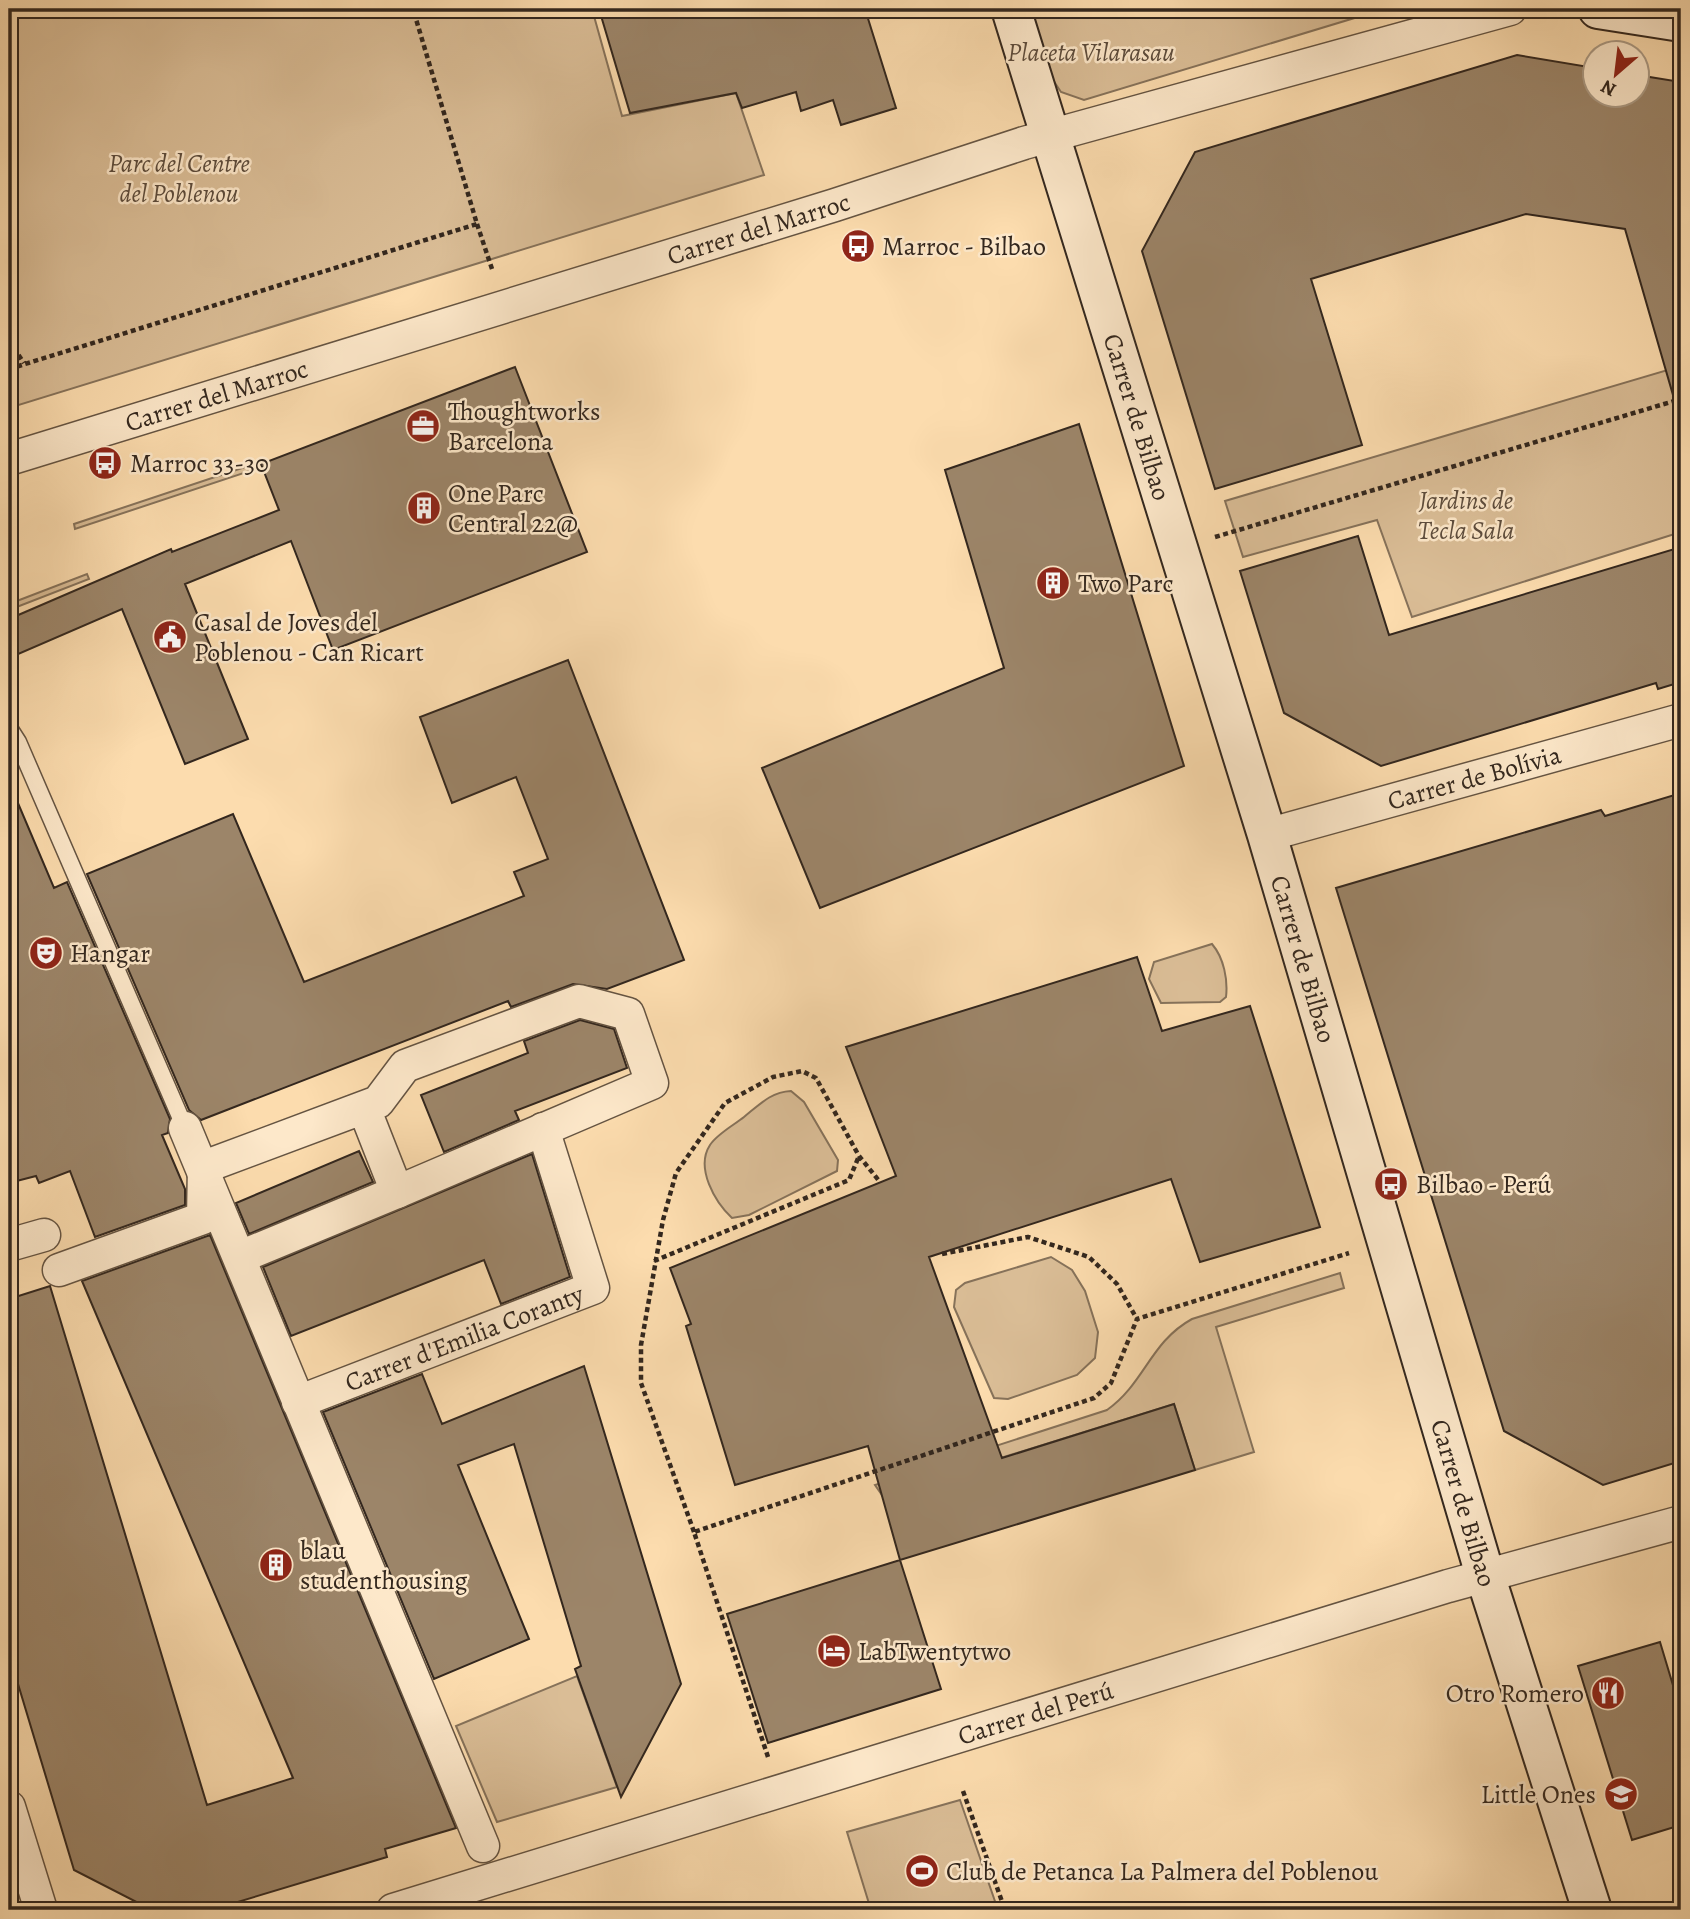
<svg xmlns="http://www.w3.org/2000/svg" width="1690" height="1919" font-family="Alegreya,serif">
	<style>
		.green { fill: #dabd96; stroke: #86725a; stroke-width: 2 }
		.building { fill: #9c8569; stroke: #33271e; stroke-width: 2 }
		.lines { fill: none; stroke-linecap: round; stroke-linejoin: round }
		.lane-casing { stroke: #655442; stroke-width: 19 }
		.street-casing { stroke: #655442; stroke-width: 35 }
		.secondary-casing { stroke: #33271e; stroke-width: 42 }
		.path { stroke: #33271e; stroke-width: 4.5; stroke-dasharray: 5 3.5; stroke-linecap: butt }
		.lane { stroke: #fde8ca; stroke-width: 16 }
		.street { stroke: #fde8ca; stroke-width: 32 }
		.secondary { stroke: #fde8ca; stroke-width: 38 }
		.labels { text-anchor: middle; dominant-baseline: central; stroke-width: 5; stroke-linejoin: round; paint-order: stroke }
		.park-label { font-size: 26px; font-style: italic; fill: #5d4c3c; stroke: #fde8ca }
		.street-label { font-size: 26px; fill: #33271e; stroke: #fde8ca }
		.poi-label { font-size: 26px; fill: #33271e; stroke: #fde8ca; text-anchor: start }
	</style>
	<rect width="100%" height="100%" fill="#fcdcae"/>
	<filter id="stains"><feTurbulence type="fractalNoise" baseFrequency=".00286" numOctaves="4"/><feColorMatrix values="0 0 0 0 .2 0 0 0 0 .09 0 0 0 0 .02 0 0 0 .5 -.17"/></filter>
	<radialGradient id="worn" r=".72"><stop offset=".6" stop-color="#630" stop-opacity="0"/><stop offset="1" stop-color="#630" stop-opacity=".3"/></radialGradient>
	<path class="green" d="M9,9H592L622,116L736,93L764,175L9,408Z
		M1031,9H1365L1366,11L1361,16L1084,100L1061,92L1053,80Z
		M1681,366V532L1412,617L1377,520L1243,557L1225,501Z
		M248,466L250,471L75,529L74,524Z
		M87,574L89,579L9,610V604Z
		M1212,944C1224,958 1228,980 1226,997L1220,1002L1161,1003L1149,979L1154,962Z
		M791,1091L804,1102L838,1160L837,1171L749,1215L732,1218C715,1202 695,1168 710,1145C717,1134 734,1125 744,1117C760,1104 771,1092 791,1091Z
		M1051,1257L1072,1270L1085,1291L1098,1332L1095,1358L1077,1375L1008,1399L994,1398L954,1307L956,1290L965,1283Z
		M1340,1273L1344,1288L1216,1327L1254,1452L1195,1470L1174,1404L882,1495L875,1485L1107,1410C1145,1383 1150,1342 1192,1319Z
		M577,1676L617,1787L497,1822L456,1726Z
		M960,1800L998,1910H871L847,1832Z"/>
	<path class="building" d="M599,9H865L896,108L841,125L833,100L801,111L796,92L742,108L736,93L630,113Z
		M1517,55L1595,68V94H1637V75L1681,82V393L1673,395L1625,229L1526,214L1311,279L1362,445L1215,489L1142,251L1195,152Z
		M515,367L587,552L333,650L291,541L185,584L248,739L185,764L122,609L9,658V619L171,549L172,552L279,510L261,464Z
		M1079,424L1184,766L820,908L762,768L1004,668L945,470Z
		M1358,536L1389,635L1681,547V682L1658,689L1656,683L1381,766L1284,713L1240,571Z
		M568,660L684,960L607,989L573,984L511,1007L508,1001L201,1120L189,1110L87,874L233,814L304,982L524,896L514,872L548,859L516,777L452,803L420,717Z
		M9,782L54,888L67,882L170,1119L168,1133L162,1135L185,1189V1205L95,1237L70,1171L39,1183L36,1176L9,1183Z
		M1681,793V1461L1603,1485L1504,1431L1336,888L1601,810L1605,816Z
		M1137,957L1162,1031L1250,1006L1320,1227L1200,1262L1171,1179L929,1257L1002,1458L1174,1404L1195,1470L900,1560L868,1446L735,1485L686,1326L691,1324L670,1268L896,1176L846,1047Z
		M580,1020L614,1029L627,1068L515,1111L519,1120L444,1152L421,1095L528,1053L524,1041Z
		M359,1151L373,1182L249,1234L236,1203Z
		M532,1154L570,1277L501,1304L484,1260L291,1336L263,1267Z
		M210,1235L456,1828L385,1849L387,1857L211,1910H152L74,1870L9,1654V1299L50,1286L207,1805L293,1778L82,1281Z
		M584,1366L681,1684L621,1797L575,1669L581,1666L514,1444L458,1465L529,1639L434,1679L323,1412L422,1374L442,1424Z
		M900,1560L941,1689L768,1743L727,1614Z
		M1660,1642L1681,1712V1825L1632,1840L1578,1666Z"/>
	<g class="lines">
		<g class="lane-casing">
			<path id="lane" d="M9,728L18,742L185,1128"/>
		</g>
		<g class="street-casing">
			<g id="street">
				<path id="s1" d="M9,459L835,205L1024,143L1510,9"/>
				<path id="s2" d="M1267,835L1681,720"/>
				<path d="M185,1128L483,1846"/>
				<path d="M9,1245L44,1235"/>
				<path d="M240,1257L397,1192"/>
				<path d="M59,1270L203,1218L204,1167L378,1102L405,1066L579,1001L628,1014L652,1083L397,1192L364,1108"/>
				<path id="s3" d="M298,1402L593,1288L543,1129"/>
				<path d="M9,1807L41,1910"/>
				<path id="s4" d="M393,1910L1448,1586L1681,1522"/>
			</g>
		</g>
		<g class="secondary-casing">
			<g id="secondary">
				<path id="s5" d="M1011,9L1267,835L1485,1575L1592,1910"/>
				<path d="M1598,9L1681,22"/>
			</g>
		</g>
		<path class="path" d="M477,224L493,272
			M9,341L24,363
			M9,369L477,224L413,9
			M1215,537L1681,399
			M942,1254L1028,1237L1089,1257L1117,1284L1137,1319
			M654,1261L849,1180L859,1156
			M694,1532L641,1383V1345L663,1220L676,1173L725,1103L773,1077L802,1071L816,1078L859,1156L880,1182
			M768,1757L694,1532L1094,1398L1111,1383L1137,1319L1349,1253
			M963,1791L1005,1910"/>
		<use href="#lane" class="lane"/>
		<use href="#street" class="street"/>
		<use href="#secondary" class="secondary"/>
	</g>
	<defs>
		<g id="bus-disc" transform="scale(1.75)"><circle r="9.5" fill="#8f2418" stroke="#fde8ca"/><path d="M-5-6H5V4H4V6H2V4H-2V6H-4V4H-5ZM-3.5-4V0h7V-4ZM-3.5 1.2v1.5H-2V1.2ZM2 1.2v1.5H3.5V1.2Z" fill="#fff"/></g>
		<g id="office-disc" transform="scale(1.75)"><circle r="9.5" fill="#8f2418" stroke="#fde8ca"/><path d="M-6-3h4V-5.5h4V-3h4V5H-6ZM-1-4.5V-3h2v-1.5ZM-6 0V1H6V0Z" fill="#fff"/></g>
		<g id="building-disc" transform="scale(1.75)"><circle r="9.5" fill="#8f2418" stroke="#fde8ca"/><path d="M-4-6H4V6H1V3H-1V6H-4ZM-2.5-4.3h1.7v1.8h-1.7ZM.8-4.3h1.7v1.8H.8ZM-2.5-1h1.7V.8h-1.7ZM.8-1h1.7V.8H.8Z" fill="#fff"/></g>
		<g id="civic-disc" transform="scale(1.75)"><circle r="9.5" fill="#8f2418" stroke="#fde8ca"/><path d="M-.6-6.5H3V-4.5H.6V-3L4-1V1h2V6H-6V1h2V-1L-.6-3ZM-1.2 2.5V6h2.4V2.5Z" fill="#fff"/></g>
		<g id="theatre-disc" transform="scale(1.75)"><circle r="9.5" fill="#8f2418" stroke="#fde8ca"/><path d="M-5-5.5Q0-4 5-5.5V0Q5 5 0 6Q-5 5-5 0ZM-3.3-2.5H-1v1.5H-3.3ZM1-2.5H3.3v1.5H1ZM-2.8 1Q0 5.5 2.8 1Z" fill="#fff"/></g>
		<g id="hotel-disc" transform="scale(1.75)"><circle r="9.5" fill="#8f2418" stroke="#fde8ca"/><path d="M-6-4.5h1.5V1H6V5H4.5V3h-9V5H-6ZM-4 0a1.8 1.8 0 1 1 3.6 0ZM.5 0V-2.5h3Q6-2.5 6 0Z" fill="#fff"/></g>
		<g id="restaurant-disc" transform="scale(1.75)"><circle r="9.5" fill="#8f2418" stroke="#fde8ca"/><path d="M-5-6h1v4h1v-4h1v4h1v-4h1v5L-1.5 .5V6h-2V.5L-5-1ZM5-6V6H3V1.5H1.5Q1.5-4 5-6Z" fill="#fff"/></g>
		<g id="school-disc" transform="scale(1.75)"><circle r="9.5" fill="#8f2418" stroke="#fde8ca"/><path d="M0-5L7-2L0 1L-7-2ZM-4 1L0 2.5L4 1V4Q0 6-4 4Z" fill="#fff"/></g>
		<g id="stadium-disc" transform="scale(1.75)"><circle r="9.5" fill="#8f2418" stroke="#fde8ca"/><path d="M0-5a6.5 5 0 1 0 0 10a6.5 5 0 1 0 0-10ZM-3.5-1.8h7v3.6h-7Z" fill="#fff"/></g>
	</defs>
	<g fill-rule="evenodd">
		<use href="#bus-disc" x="858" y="246"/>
		<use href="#office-disc" x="423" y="426"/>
		<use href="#bus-disc" x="105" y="463"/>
		<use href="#building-disc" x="424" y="508"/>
		<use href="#building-disc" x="1053" y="583"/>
		<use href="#civic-disc" x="170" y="637"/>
		<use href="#theatre-disc" x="46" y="953"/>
		<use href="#bus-disc" x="1391" y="1184"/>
		<use href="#building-disc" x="276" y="1565"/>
		<use href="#hotel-disc" x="834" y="1651"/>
		<use href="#restaurant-disc" x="1608" y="1693"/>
		<use href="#school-disc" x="1621" y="1794"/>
		<use href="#stadium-disc" x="922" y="1871"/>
	</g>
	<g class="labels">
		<g class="park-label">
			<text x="1091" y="52">Placeta Vilarasau</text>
			<text x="179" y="163">Parc del Centre<tspan x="179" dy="30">del Poblenou</tspan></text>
			<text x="1466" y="500">Jardins de<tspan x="1466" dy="30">Tecla Sala</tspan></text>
		</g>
		<g class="street-label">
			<text stroke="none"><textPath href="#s1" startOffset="784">Carrer del Marroc</textPath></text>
			<text stroke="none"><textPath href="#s1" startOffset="217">Carrer del Marroc</textPath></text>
			<text stroke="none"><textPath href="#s5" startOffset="427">Carrer de Bilbao</textPath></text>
			<text stroke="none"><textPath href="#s2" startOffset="215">Carrer de Bolívia</textPath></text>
			<text stroke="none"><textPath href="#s5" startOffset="994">Carrer de Bilbao</textPath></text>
			<text stroke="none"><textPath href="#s3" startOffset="178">Carrer d'Emilia Coranty</textPath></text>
			<text stroke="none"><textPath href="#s5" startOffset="1561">Carrer de Bilbao</textPath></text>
			<text stroke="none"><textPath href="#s4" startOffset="672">Carrer del Perú</textPath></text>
		</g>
		<g class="poi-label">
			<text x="882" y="246">Marroc - Bilbao</text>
			<text x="448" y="411">Thoughtworks<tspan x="448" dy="30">Barcelona</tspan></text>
			<text x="130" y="463">Marroc 33-30</text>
			<text x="448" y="493">One Parc<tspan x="448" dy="30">Central 22@</tspan></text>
			<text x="1078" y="583">Two Parc</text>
			<text x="194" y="622">Casal de Joves del<tspan x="194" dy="30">Poblenou - Can Ricart</tspan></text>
			<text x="70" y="953">Hangar</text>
			<text x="1416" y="1184">Bilbao - Perú</text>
			<text x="300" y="1550">blau<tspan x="300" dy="30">studenthousing</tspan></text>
			<text x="858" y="1651">LabTwentytwo</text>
			<text x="1584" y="1693" text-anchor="end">Otro Romero</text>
			<text x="1596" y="1794" text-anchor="end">Little Ones</text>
			<text x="946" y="1871">Club de Petanca La Palmera del Poblenou</text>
		</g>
	</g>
	<rect width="1690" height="1919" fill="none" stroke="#fcdcae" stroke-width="35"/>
	<rect x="10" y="10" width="1669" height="1898" fill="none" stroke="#33271e" stroke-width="3.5"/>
	<rect x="18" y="18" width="1655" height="1884" fill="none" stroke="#33271e" stroke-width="2"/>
	<g transform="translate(1616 74) rotate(208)"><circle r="33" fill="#fde8ca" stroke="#ac9b85" stroke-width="2"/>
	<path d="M0-5L12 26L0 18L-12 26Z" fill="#8f2418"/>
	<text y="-10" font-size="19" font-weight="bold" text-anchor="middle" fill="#33271e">N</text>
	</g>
	<rect width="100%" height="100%" filter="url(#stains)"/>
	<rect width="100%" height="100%" fill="url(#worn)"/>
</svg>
